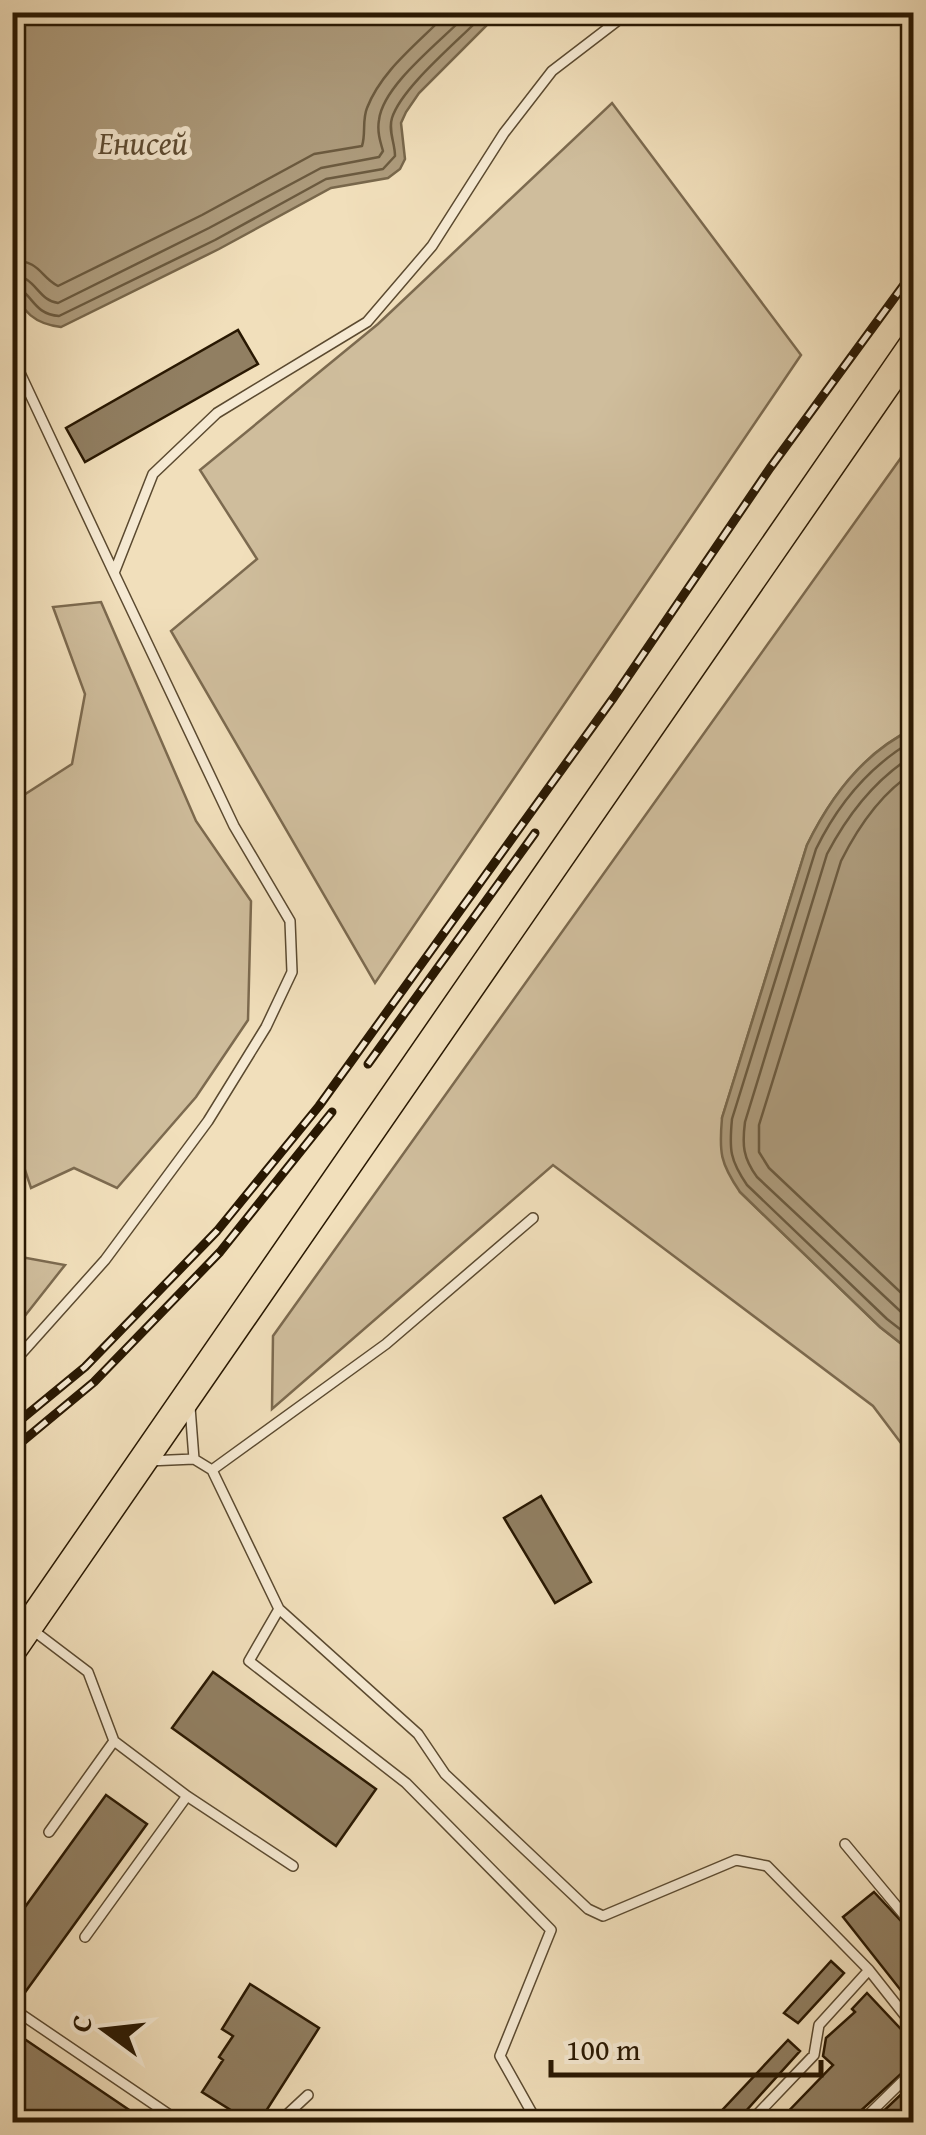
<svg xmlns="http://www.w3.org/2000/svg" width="926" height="2135" font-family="'Gentium Book Plus',serif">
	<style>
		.green { fill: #cfbd9c; stroke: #7c6a4f; stroke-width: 2.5 }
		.water { fill: #ad9b7c; stroke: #78674b; stroke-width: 2.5 }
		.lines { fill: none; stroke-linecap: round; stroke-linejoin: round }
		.shore { stroke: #6b5a3f; stroke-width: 2.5 }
		.building { fill: #917f62; stroke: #291802; stroke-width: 2.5 }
		.lane-casing { stroke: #5b4a30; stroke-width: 12 }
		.primary-casing { stroke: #291802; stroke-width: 31 }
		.lane { stroke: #f6ead3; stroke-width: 9 }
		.primary { stroke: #f1dfbb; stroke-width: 28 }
		.rail-casing { stroke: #291802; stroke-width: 9 }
		.rail { stroke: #f6ead3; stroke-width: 5; stroke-dasharray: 15; stroke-linecap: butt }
		.labels { text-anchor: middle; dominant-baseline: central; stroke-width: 10; stroke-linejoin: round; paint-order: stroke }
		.water-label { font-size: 32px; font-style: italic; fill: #5e4c33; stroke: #f6ead3 }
	</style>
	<rect width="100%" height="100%" fill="#f1dfbb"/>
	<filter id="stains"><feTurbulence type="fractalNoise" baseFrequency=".002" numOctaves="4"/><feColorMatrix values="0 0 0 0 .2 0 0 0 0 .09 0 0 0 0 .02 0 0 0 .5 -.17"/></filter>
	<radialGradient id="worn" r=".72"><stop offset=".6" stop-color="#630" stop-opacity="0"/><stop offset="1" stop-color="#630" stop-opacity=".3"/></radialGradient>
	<path class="green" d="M612,103L801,355L375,983L171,631L257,559L200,470L378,324Z
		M913,441V729C864,752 830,798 807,845L722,1118L740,1192L880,1327L913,1353V1459L873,1406L553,1165L272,1409L273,1336Z
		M101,602L196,821L251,901L248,1020L196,1097L117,1188L74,1168L31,1188L12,1131L13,802L72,764L85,694L53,607Z
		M21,1257L65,1265L13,1331V1259Z"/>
	<path class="water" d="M12,13L13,12L499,13L419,93L406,112L401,123L405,159L400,169L388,178L331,188L219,249L61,327C35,324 22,312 13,288Z
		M913,729V1353L880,1327L740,1192C720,1163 719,1152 722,1118L807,845C830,798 864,752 913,729Z"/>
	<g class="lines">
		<path class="shore" d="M12,260C41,261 40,277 58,286L202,215L314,154L362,146C366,134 362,120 367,108C382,69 420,42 448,12
			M12,275C36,276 37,300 58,303L209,228L321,168L379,157L383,151C380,141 377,131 379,120C383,84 444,39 469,12
			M12,287C33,290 31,314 59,316L215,240L326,179L383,169L395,156C395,143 388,131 392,118C402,86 462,38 486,12
			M914,740C869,766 838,804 816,849L732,1119C729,1150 730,1160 747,1185L887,1319L914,1340
			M914,755C875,779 848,814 827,854L745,1122C742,1145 743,1158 757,1177L914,1324
			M914,772C881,793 858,827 841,861L759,1125V1152L769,1168L914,1305"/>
	</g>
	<path class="building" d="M238,330L258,364L85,462L66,428Z
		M541,1496L591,1582L555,1603L504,1518Z
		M213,1672L376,1789L336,1846L172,1728Z
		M106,1795L147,1824L18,2002L12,2000V1925Z
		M874,1892L914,1935V2007L843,1917Z
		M831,1961L844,1973L798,2023L784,2013Z
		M250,1984L319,2028L259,2122H250L202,2092L223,2060L219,2057L233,2036L222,2029Z
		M867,1993L914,2043V2062L855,2116L853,2122H778L833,2065L823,2056L826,2038L855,2012L852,2009Z
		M23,2038L147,2122H30L12,2110V2053Z
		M788,2040L800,2051L736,2122H711Z
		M914,2082V2122H872Z"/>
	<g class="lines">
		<g class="lane-casing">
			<path id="lane" d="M12,356L114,573
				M12,1364L105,1260L208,1121L266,1027L292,972L290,921L234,826L114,573L153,474L217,413L367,322L432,246L504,133L552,71L629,12
				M190,1407L194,1459
				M148,1461L194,1459L212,1470L279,1609L418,1734L445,1774L588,1909L603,1916L736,1860L767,1866L869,1970L819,2025L814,2055L750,2122
				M212,1470L386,1344L533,1218
				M279,1609L249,1661L406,1783L551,1930L500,2056L537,2122
				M30,1628L88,1672L114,1741L187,1796L293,1866
				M49,1832L114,1741
				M845,1844L914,1927
				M85,1937L187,1796
				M869,1970L914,2027
				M12,2008L180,2122
				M279,2122L308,2095
				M861,2122L914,2070"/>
		</g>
		<g class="primary-casing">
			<path id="primary" d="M12,1650L914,344"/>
		</g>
		<use href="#lane" class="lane"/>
		<use href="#primary" class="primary"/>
		<g class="rail-casing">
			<path id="rail" d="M368,1064L535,833
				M12,1427L85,1367L217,1231L319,1106L614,697L770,468L914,271
				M12,1450L94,1382L220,1252L332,1112"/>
		</g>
		<use href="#rail" class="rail"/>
	</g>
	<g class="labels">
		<g class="water-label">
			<text x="143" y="142">Енисей</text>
		</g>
	</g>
	<rect width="926" height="2135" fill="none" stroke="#f1dfbb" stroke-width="50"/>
	<rect x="15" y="15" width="896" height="2105" fill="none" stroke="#291802" stroke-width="5"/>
	<rect x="25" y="25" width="876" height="2085" fill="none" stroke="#291802" stroke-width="2.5"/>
	<g transform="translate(105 2030) rotate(285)" stroke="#f6ead3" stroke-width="8" paint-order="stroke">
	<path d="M0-8L18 38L0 25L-18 38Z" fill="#291802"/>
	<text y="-15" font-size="28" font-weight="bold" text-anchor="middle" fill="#291802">С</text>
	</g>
	<path d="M551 2060v15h270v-15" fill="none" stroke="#291802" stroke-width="5"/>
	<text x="566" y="2060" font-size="30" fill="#291802" stroke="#f6ead3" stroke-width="8" paint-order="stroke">100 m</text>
	<rect width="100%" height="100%" filter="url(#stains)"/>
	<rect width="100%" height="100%" fill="url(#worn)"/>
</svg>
